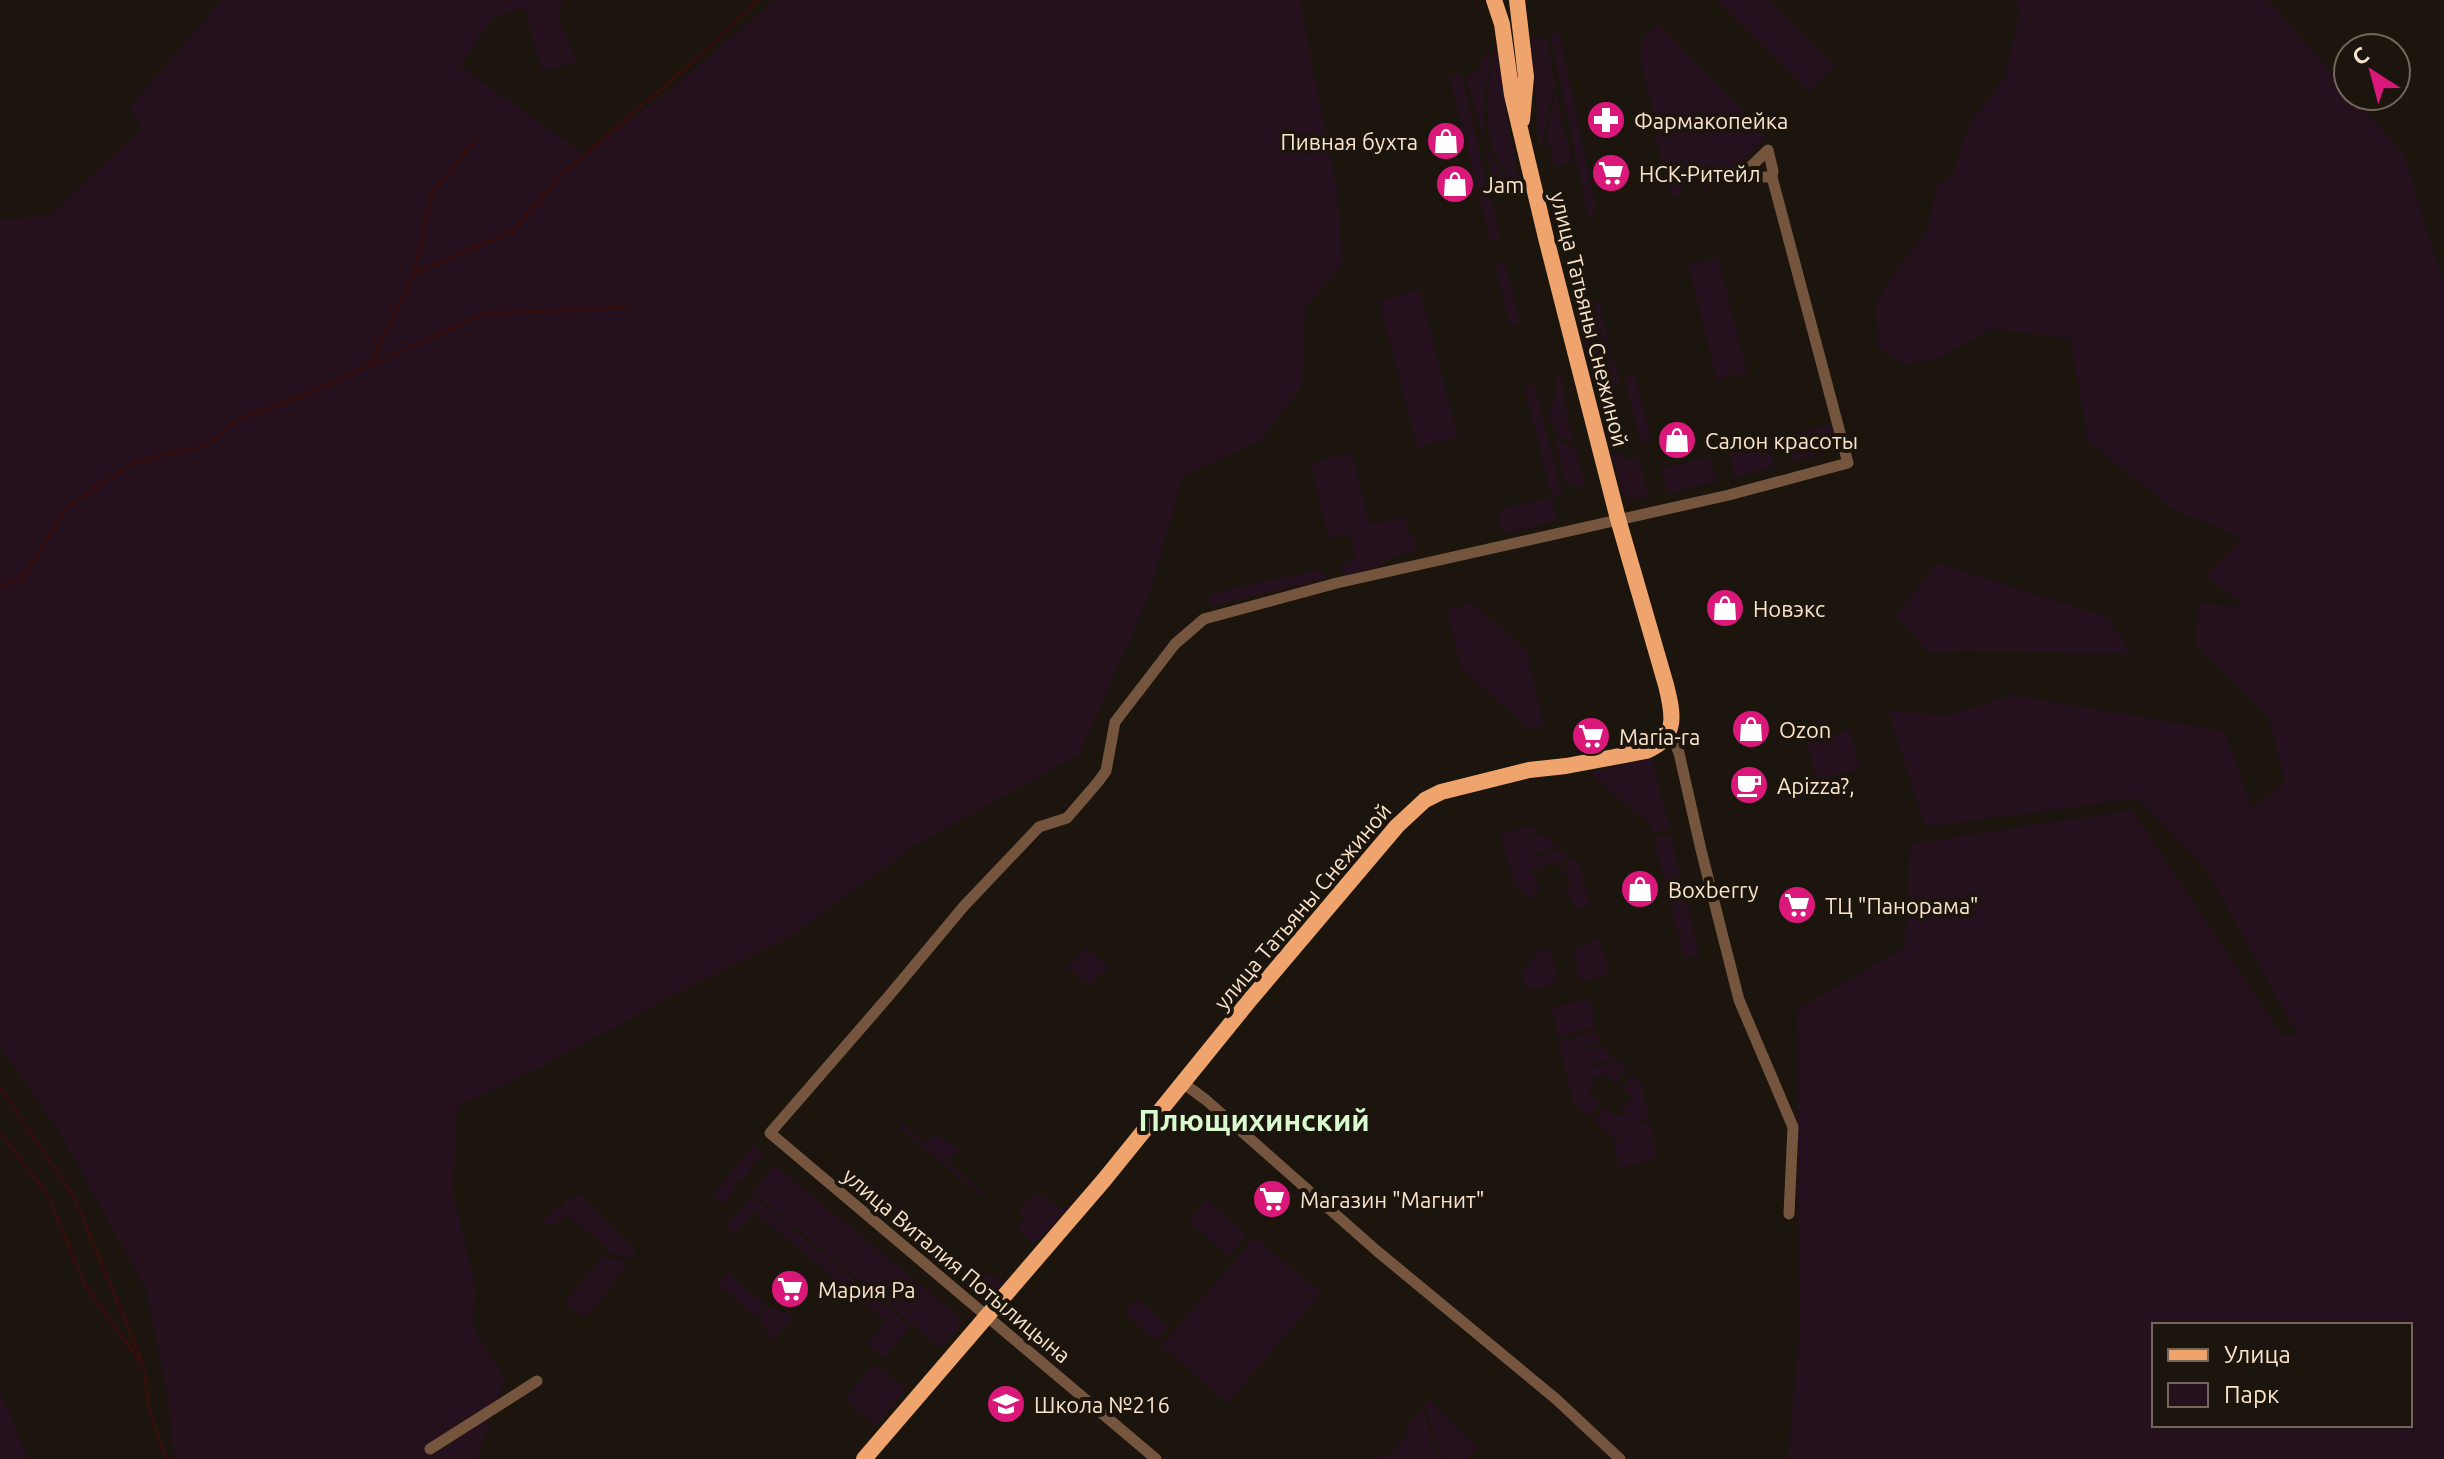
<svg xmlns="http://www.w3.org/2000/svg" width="2444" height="1459" font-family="Ubuntu,sans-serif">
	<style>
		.green { fill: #24111d; fill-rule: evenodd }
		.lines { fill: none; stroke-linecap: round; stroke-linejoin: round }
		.stream { stroke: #340e0d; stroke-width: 3 }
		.street { stroke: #75553d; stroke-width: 11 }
		.secondary { stroke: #efa46d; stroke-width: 16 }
		.labels { text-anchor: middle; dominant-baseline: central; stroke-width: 8; stroke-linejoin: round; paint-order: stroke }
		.poi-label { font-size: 22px; fill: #f9e3cc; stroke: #1b150d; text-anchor: start }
		.street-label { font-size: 22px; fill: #f9e3cc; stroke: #1b150d }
		.district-label { font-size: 30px; font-weight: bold; fill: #d9face; stroke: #1b150d }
	</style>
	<rect width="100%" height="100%" fill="#1b150d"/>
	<path class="green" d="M222,0H563L558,17L578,62L542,71L524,8L493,18L460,66L584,154L669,91L775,0H1300L1338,195L1343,263L1305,308L1302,386L1260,441L1183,476L1148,598L1079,755L915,845L790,937L676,994L541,1067L457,1107L453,1191L476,1291L473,1327L505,1378L477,1459H174L168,1397L146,1290L61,1135L0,1046V221L50,215L142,128L129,108Z
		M1716,0H1769L1835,66L1809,92Z
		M2015,0H2268L2348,91V96H2352L2404,155L2441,276L2444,274V1459H1788L1799,1338L1797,1009L1905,947L1910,844L2132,810L2282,1035L2297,1034L2206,870L2138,798L1925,827L1888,710L1945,716L2013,695L2224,731L2252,808L2285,782L2268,717L2195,644L2199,604L2244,606L2205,576L2242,538L2173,509L2088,441L2070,338L1991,329L1937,359L1904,365L1878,346L1876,302L1896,271L1927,231L1937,185L1952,175L1969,124L2005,77L2020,9ZM2154,1325H2410V1425H2154Z
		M1658,23L1763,132V141L1735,169L1704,191L1700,182L1681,187L1682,196H1674L1669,191L1655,132L1653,112L1642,68L1640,51L1642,38Z
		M1559,32L1596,207L1594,214L1588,217L1550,34Z
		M1531,37L1547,40L1553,69L1551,75H1554L1556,85L1547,112L1543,145L1539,146Z
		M1499,50L1507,117L1518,179L1511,181L1493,151L1489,136L1487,106L1493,52Z
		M1484,53H1490V58C1488,89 1476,124 1490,155C1495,165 1504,171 1508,182L1504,183L1499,178L1491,176L1490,161H1487L1484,146L1486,145L1478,124L1480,123L1479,118H1477L1472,101L1474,100L1473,95H1471L1466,78L1479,70Z
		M1461,73L1501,240L1496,242L1489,236L1449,76Z
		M1556,90L1558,108L1565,132L1563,133L1565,140H1567L1572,162L1555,166L1549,145L1546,144L1550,115Z
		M1718,257L1747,373L1733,376L1731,369L1728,370L1730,377L1717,381L1688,264L1702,261L1705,269L1707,268L1705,261Z
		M1504,260L1521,324L1510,327L1496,270L1497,263Z
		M1420,290L1458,437L1417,448L1379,300Z
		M1585,295L1589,301L1601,303L1603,313L1600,314L1608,335L1605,336L1607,344H1610L1613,364H1616L1620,382L1618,385L1596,391L1573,298Z
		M1562,373L1567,416L1574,445L1557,435L1548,417L1556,391V374Z
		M1635,375L1651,441L1641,444L1624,378Z
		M1534,384L1563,495L1552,498L1557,521L1508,533L1500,526V511L1504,508L1552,497L1524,386Z
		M1834,424L1840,449L1792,461L1785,436Z
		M1553,435L1565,445L1575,448L1585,486L1576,488L1571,483L1565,482Z
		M1769,443L1775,467L1735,477L1729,452Z
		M1352,452L1370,525L1405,517L1409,535L1413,534L1416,550L1384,561L1380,566L1346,575L1342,572V563L1355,559L1350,533L1328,538L1311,463Z
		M1618,452C1623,460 1631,462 1638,456L1649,497L1632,499L1623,494L1611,454Z
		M1710,456L1716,481L1667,494L1660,469Z
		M1937,563L2107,617L2132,654L1964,651L1929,653L1896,615Z
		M1317,570H1322L1325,579L1211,606L1209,598L1211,593Z
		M1472,603L1526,650L1544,726L1526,729L1512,713L1461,669L1447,610Z
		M1827,719L1831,735L1850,730L1860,769L1816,780L1803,725Z
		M1652,758L1670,829L1652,832L1650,824L1592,776L1593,772Z
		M1532,826L1540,832L1527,836V839L1543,835L1559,847L1532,855V858L1562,850L1568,855L1558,867L1551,861L1540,867L1539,872L1534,867L1530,868L1541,888L1530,900L1513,882L1500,833Z
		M1671,835L1699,955L1684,958L1653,838Z
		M1572,858L1580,865L1590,904L1575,910L1571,898L1564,893L1570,885L1568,875L1562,871Z
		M1600,939L1609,970L1605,976L1585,982L1579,978L1574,952C1580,945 1591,940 1600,939Z
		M1084,946L1109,967L1093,981L1094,983L1091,987L1067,967L1081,952Z
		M1541,947L1551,953L1558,977L1551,985L1530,990L1524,984L1521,973Z
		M1589,999L1596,1027L1558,1037L1551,1008Z
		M1597,1031L1600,1042L1586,1046V1049L1601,1046L1615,1059L1591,1065V1068L1617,1061L1628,1070L1616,1083L1605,1073L1599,1080L1594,1076L1587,1078L1595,1084L1588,1093L1600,1103L1589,1117L1573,1102L1558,1041L1570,1038L1572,1042L1575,1041L1574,1037Z
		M1632,1074L1641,1082L1649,1118L1640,1120L1641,1123L1650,1122L1654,1138L1645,1140V1142L1654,1141L1658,1159L1619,1168L1613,1140L1620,1138V1136L1612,1137L1593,1120L1605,1107L1615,1116L1626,1115L1621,1110L1632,1097L1622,1088Z
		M901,1122L926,1144L935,1133L959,1149L949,1161L927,1144L987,1196L984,1198L901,1129L898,1124Z
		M753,1145L765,1155L758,1163L755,1162L743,1181L740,1179L735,1186L737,1188L724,1204L713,1195Z
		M775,1165L960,1318V1325L941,1348L752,1192Z
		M873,1184L974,1271L979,1266L984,1274L1008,1281L993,1297L865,1191Z
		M579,1193L637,1251L631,1259L607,1252L608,1249L566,1214L555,1224L541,1222L557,1207L561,1208L566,1201Z
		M1039,1193L1061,1208L1065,1205L1069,1208L1034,1244L1016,1228L1025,1220L1019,1210L1034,1194Z
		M752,1195L910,1326L884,1358L867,1344L886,1321L754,1212L735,1235L726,1227Z
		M1206,1200L1247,1235L1228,1256L1188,1221Z
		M1255,1237L1321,1293L1228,1403L1161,1346Z
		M603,1256L628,1263L589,1314L580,1316L564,1303Z
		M728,1273L766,1305L756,1317L718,1285Z
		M1137,1298L1169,1326L1156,1341L1124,1313Z
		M768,1306L794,1316L773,1342L758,1318Z
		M874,1363L906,1390L876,1426L844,1399Z
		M0,1390L28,1459H0Z
		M1429,1400L1477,1448L1468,1459H1441L1424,1405Z
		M1422,1408L1438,1459H1378L1383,1454L1390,1455L1408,1433L1405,1429Z"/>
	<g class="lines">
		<path class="stream" d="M415,273L513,231L561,175L696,59L758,0
			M373,364L483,314L630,307
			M0,586L22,579L67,507L137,461L205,446L239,419L322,388L370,365L414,274L424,231L429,197L476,139
			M0,1087L75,1199L141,1359
			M0,1132L48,1196L86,1287L144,1367L149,1410L166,1459"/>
		<path class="street" d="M1740,177L1768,150
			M1740,177H1772
			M1670,732L1679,753L1701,850L1739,1000L1793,1127L1789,1214
			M1183,1083L1206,1100L1377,1251L1556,1399L1620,1459
			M430,1449L537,1381
			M1156,1459L770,1133L888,997L964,906L1039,827L1067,818L1098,782L1106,771L1115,722L1175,644L1204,619L1337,583L1729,495L1848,463L1772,177L1773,171L1768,150"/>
		<path class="secondary" d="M1517,0L1526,77L1522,120
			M864,1459L1104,1180L1249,1001L1397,826L1425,800L1441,792L1529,770L1566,766L1646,751C1679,738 1673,713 1666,685L1618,519L1546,238L1512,95L1502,24L1494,0"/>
	</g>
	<defs>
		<g id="pharmacy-disc" transform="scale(2)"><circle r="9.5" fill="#da187a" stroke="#1b150d"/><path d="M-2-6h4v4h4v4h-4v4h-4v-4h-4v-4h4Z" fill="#fff"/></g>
		<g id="shop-disc" transform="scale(2)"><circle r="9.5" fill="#da187a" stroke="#1b150d"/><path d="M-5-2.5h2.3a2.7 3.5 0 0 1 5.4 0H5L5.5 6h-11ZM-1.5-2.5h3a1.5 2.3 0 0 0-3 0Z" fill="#fff"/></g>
		<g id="supermarket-disc" transform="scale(2)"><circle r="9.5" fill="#da187a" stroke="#1b150d"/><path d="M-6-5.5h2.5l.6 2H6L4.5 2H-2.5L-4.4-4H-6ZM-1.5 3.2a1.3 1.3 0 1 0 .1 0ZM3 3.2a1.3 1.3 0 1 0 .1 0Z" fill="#fff"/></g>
		<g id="cafe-disc" transform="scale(2)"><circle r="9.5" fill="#da187a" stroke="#1b150d"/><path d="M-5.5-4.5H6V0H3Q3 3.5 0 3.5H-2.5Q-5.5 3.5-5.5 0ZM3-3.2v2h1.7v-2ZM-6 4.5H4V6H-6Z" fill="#fff"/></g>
		<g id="school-disc" transform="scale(2)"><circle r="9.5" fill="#da187a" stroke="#1b150d"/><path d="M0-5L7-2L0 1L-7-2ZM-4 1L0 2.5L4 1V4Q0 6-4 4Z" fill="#fff"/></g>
	</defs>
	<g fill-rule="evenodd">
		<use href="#pharmacy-disc" x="1606" y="120"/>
		<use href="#shop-disc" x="1446" y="141"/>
		<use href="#supermarket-disc" x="1611" y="173"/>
		<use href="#shop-disc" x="1455" y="184"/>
		<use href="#shop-disc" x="1677" y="440"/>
		<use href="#shop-disc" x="1725" y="608"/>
		<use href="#shop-disc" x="1751" y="729"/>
		<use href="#supermarket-disc" x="1591" y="736"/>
		<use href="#cafe-disc" x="1749" y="785"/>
		<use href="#shop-disc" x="1640" y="889"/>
		<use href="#supermarket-disc" x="1797" y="905"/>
		<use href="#supermarket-disc" x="1272" y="1199"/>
		<use href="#supermarket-disc" x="790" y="1289"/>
		<use href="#school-disc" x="1006" y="1404"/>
	</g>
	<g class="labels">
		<g class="poi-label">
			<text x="1634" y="120">Фармакопейка</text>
			<text x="1418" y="141" text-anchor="end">Пивная бухта</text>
			<text x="1639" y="173">НСК-Ритейл</text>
			<text x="1483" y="184">Jam</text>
			<text x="1705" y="440">Салон красоты</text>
			<text x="1753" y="608">Новэкс</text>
			<text x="1779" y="729">Ozon</text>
			<text x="1619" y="736">Maria-ra</text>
			<text x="1777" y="785">Apizza?,</text>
			<text x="1668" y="889">Boxberry</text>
			<text x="1825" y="905">ТЦ "Панорама"</text>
			<text x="1300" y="1199">Магазин "Магнит"</text>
			<text x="818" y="1289">Мария Ра</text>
			<text x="1034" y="1404">Школа №216</text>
		</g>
		<g class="street-label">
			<text transform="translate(1590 319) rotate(76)">улица Татьяны Снежиной</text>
			<text transform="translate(1302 906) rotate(-50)">улица Татьяны Снежиной</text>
			<text transform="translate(957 1265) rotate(40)">улица Виталия Потылицына</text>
		</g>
		<g class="district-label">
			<text x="1254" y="1120">Плющихинский</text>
		</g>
	</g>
	<rect x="2152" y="1323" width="260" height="104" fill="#1b150d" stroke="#746759" stroke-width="2"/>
	<rect x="2168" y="1349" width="40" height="12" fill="#efa46d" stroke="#746759" stroke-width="2"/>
	<text x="2224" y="1363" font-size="24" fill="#f9e3cc">Улица</text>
	<rect x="2168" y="1383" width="40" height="24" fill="#24111d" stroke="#746759" stroke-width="2"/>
	<text x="2224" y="1403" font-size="24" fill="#f9e3cc">Парк</text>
	<g transform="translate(2372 72) rotate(324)"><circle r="38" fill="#1b150d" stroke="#746759" stroke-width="2"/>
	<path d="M0-6L14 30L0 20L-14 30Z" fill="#da187a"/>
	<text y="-12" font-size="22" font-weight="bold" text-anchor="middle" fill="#f9e3cc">С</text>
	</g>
</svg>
